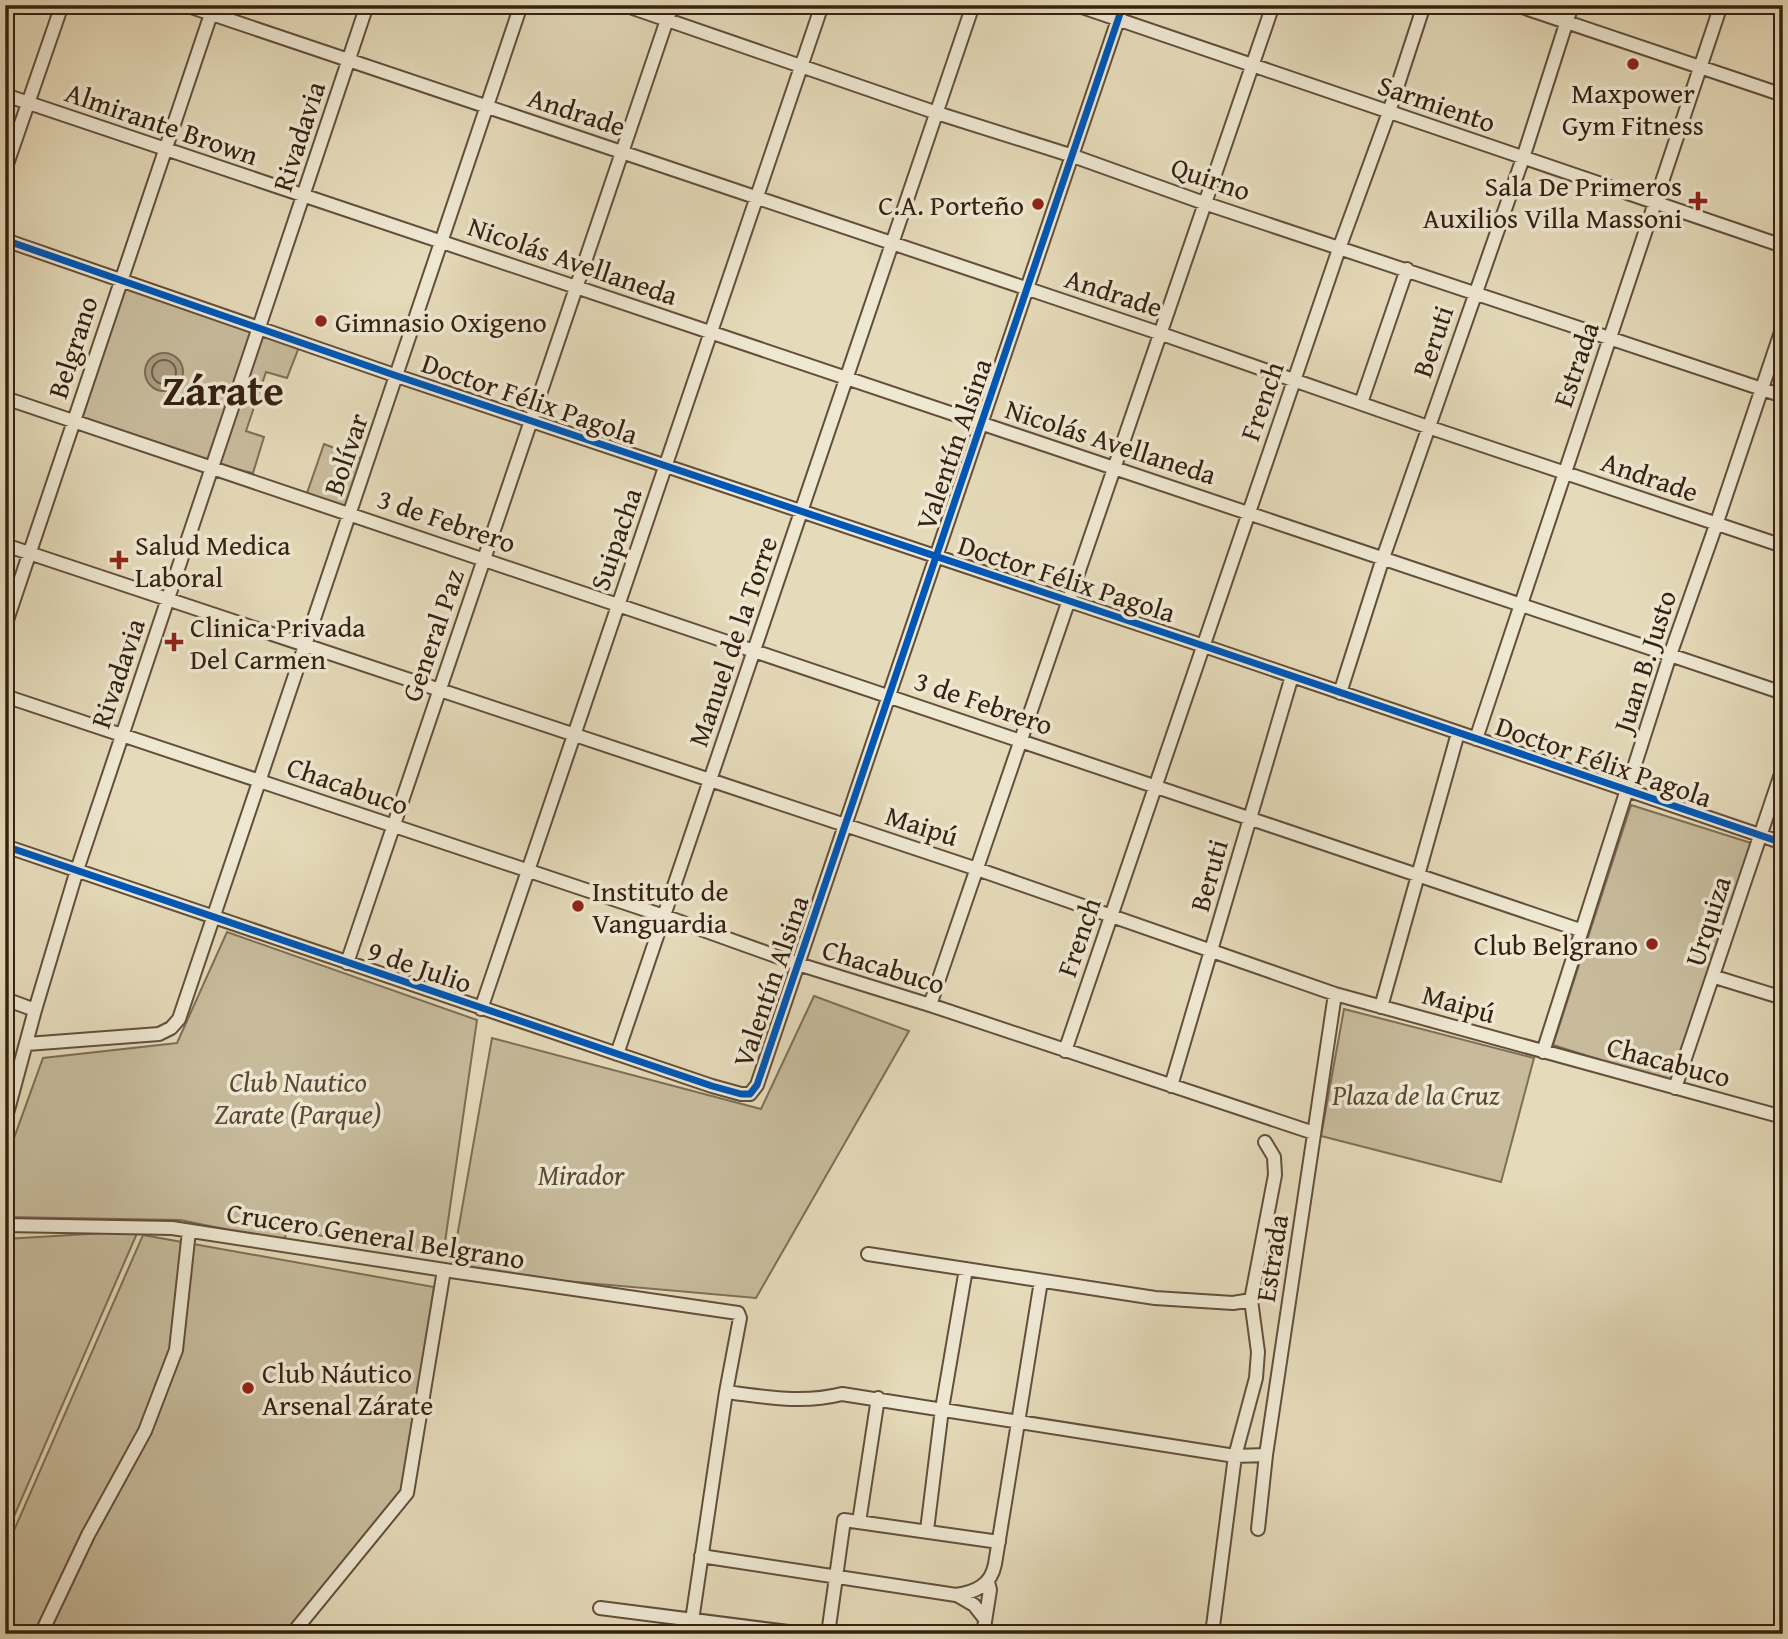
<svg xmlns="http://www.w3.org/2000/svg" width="1788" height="1639" font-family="'Gentium Book Plus',serif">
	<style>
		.green { fill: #c7bb9c; stroke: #7e6e56; stroke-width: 2 }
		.water { fill: #aa9b80; stroke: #7c6a54; stroke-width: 2 }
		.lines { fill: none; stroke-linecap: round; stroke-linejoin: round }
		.shore { stroke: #705e48; stroke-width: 2 }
		.minor-casing { stroke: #624f3b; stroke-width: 16 }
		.minor { stroke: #eee7d2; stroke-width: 12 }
		.cycleway-casing { stroke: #eee7d2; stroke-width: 11 }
		.cycleway { stroke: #0057b8; stroke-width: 7 }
		.poi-dot { fill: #8f2418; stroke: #eee7d2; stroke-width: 2.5 }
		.labels { text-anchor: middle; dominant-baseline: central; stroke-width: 7; stroke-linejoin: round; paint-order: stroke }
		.poi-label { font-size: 28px; fill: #362111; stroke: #eee7d2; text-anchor: start }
		.street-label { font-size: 28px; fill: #362111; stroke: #eee7d2 }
		.park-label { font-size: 28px; font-style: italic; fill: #5a4834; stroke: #eee7d2 }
		.town-label { font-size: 42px; font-weight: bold; fill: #362111; stroke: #eee7d2 }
	</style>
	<rect width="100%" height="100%" fill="#e5dab9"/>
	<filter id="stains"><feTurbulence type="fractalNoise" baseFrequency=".00286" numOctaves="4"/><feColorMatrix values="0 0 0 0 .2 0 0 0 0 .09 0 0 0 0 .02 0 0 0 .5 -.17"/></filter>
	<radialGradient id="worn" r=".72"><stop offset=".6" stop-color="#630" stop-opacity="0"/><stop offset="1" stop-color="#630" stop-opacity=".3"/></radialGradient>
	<path class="green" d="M129,288L253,331L209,461H204L82,417L124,289Z
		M260,334L299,347L287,378L266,372L246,431L264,437L253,473L217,465Z
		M324,444L366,460L348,511L306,496Z
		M1631,805L1751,843L1673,1083L1553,1045Z
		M227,932L477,1020L443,1256L287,1230L284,1241L180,1220L5,1217V1163L43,1058L177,1043Z
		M814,996L909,1031L756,1298L451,1271L492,1038L761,1109Z
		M1344,1009L1534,1058L1501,1182L1321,1136Z
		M138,1231L5,1537V1239Z
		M143,1235L434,1287L404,1489L290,1634H5V1551Z"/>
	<path class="water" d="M145 372a19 19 0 1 1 38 0a19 19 0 1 1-38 0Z"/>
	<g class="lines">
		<path class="shore" d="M152 372a12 12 0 1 1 24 0a12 12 0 1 1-24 0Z"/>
		<g class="minor-casing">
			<path id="minor" d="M185,5L1159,333L1428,427L1783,546
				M624,5L937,113L1073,156L1204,203L1783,396
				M1076,5L1783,246
				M1516,5L1783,95
				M5,95L1783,693
				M5,170L62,5
				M5,240L397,376L1204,646L1783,843
				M5,398L1580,930
				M1361,403L1407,269
				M5,545L977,869L1335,994L1783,1117
				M5,626L214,5
				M1340,693L1383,558L1523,158L1572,5
				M5,696L664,916L798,964L930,1005L1314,1133
				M1476,739L1721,5
				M5,846L712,1086L741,1094H750L757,1085L1123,5
				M347,963L672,5
				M1715,977L1783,998
				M5,999L35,1010
				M930,1005L1273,5
				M1381,1007L1458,733
				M481,1009L822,5
				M27,1044L159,1034L171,1028L179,1019L521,5
				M1065,1051L1340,246L1389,112L1424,5
				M1543,1052L1670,655L1716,525L1783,326
				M617,1054L973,5
				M1171,1086L1292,676
				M1675,1088L1783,768
				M5,1121L35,1010L77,870L367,5
				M5,1225L172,1228L451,1271L738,1313L740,1318L726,1392L690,1634
				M868,1254L1155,1298L1233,1303L1251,1300
				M726,1392C767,1397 802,1404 842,1394L1235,1456L1266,1455
				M859,1522L878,1398
				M1258,1529L1266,1455L1335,994
				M927,1530L942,1409L966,1269
				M701,1556L956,1595C976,1592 991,1585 995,1564L1041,1281
				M957,1595L974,1605L985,1619
				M600,1608L788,1632
				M41,1634L88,1535L145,1431L176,1350L189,1231
				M292,1634L407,1493L444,1270
				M828,1634L844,1520L999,1542
				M983,1634L990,1590L988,1582
				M1212,1634L1235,1456L1256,1378L1258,1352L1251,1300L1275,1175L1274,1157L1265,1142"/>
		</g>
		<use href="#minor" class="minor"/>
		<g class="cycleway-casing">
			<path id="cycleway" d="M5,240L397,376L1204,646L1783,843
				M5,846L712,1086L741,1094H750L757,1085L1123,5"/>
		</g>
		<use href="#cycleway" class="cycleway"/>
	</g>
	<g class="poi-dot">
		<circle cx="1633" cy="64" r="7"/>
		<path d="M1694.5 190.5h7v7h7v7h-7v7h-7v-7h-7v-7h7z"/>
		<circle cx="1038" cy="204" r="7"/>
		<circle cx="321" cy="321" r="7"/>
		<path d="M115.5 549.5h7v7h7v7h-7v7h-7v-7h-7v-7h7z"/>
		<path d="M170.5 631.5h7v7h7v7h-7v7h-7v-7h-7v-7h7z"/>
		<circle cx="578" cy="906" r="7"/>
		<circle cx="1652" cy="944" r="7"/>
		<circle cx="248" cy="1388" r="7"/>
	</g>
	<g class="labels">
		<g class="poi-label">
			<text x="1633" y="92" text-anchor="middle">Maxpower<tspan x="1633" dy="32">Gym Fitness</tspan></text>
			<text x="1682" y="185" text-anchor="end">Sala De Primeros<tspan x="1682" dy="32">Auxilios Villa Massoni</tspan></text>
			<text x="1024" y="204" text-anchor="end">C.A. Porteño</text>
			<text x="335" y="321">Gimnasio Oxigeno</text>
			<text x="135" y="544">Salud Medica<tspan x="135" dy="32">Laboral</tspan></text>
			<text x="190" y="626">Clinica Privada<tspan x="190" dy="32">Del Carmen</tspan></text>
			<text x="592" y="890">Instituto de<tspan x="592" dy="32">Vanguardia</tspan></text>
			<text x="1638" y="944" text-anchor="end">Club Belgrano</text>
			<text x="262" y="1372">Club Náutico<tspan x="262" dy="32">Arsenal Zárate</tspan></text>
		</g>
		<g class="street-label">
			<text transform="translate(1437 103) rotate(19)">Sarmiento</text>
			<text transform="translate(577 111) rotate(18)">Andrade</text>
			<text transform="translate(162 123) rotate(19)">Almirante Brown</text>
			<text transform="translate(298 136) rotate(-72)">Rivadavia</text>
			<text transform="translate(1211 178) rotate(19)">Quirno</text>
			<text transform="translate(573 260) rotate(19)">Nicolás Avellaneda</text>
			<text transform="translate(1114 292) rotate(18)">Andrade</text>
			<text transform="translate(1432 341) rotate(-71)">Beruti</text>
			<text transform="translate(72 347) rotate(-72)">Belgrano</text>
			<text transform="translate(1575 364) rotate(-71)">Estrada</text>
			<text transform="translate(530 398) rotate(19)">Doctor Félix Pagola</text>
			<text transform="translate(1261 401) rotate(-71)">French</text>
			<text transform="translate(1111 441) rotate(18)">Nicolás Avellaneda</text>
			<text transform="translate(953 444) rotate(-71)">Valentín Alsina</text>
			<text transform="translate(345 454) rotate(-71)">Bolívar</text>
			<text transform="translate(1650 476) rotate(19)">Andrade</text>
			<text transform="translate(447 520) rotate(19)">3 de Febrero</text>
			<text transform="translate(615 539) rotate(-71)">Suipacha</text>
			<text transform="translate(1067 578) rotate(18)">Doctor Félix Pagola</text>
			<text transform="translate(432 635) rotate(-71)">General Paz</text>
			<text transform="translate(732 641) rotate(-71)">Manuel de la Torre</text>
			<text transform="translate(1644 661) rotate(-72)">Juan B. Justo</text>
			<text transform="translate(117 673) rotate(-71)">Rivadavia</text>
			<text transform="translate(984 702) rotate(19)">3 de Febrero</text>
			<text transform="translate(1604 761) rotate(19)">Doctor Félix Pagola</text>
			<text transform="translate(348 785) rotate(19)">Chacabuco</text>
			<text transform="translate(922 825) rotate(18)">Maipú</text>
			<text transform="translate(1208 875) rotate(-74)">Beruti</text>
			<text transform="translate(1707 921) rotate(-72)">Urquiza</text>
			<text transform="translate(1078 937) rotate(-71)">French</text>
			<text transform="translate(420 966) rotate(19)">9 de Julio</text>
			<text transform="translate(884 966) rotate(17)">Chacabuco</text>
			<text transform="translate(770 981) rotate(-71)">Valentín Alsina</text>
			<text transform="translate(1459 1003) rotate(16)">Maipú</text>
			<text transform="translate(1669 1061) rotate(15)">Chacabuco</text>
			<text transform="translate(376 1235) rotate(9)">Crucero General Belgrano</text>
			<text transform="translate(1271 1258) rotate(-81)">Estrada</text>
		</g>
		<g class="park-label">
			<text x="298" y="1081">Club Nautico<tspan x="298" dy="32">Zarate (Parque)</tspan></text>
			<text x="1416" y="1094">Plaza de la Cruz</text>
			<text x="581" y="1174">Mirador</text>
		</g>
		<g class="town-label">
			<text x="223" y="389">Zárate</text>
		</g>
	</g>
	<rect width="1788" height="1639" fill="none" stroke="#e5dab9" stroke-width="28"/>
	<rect x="7" y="7" width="1774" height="1625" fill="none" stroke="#362111" stroke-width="3.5"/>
	<rect x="14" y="14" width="1760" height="1611" fill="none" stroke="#362111" stroke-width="2"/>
	<rect width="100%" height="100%" filter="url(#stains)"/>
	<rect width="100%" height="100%" fill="url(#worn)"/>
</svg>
